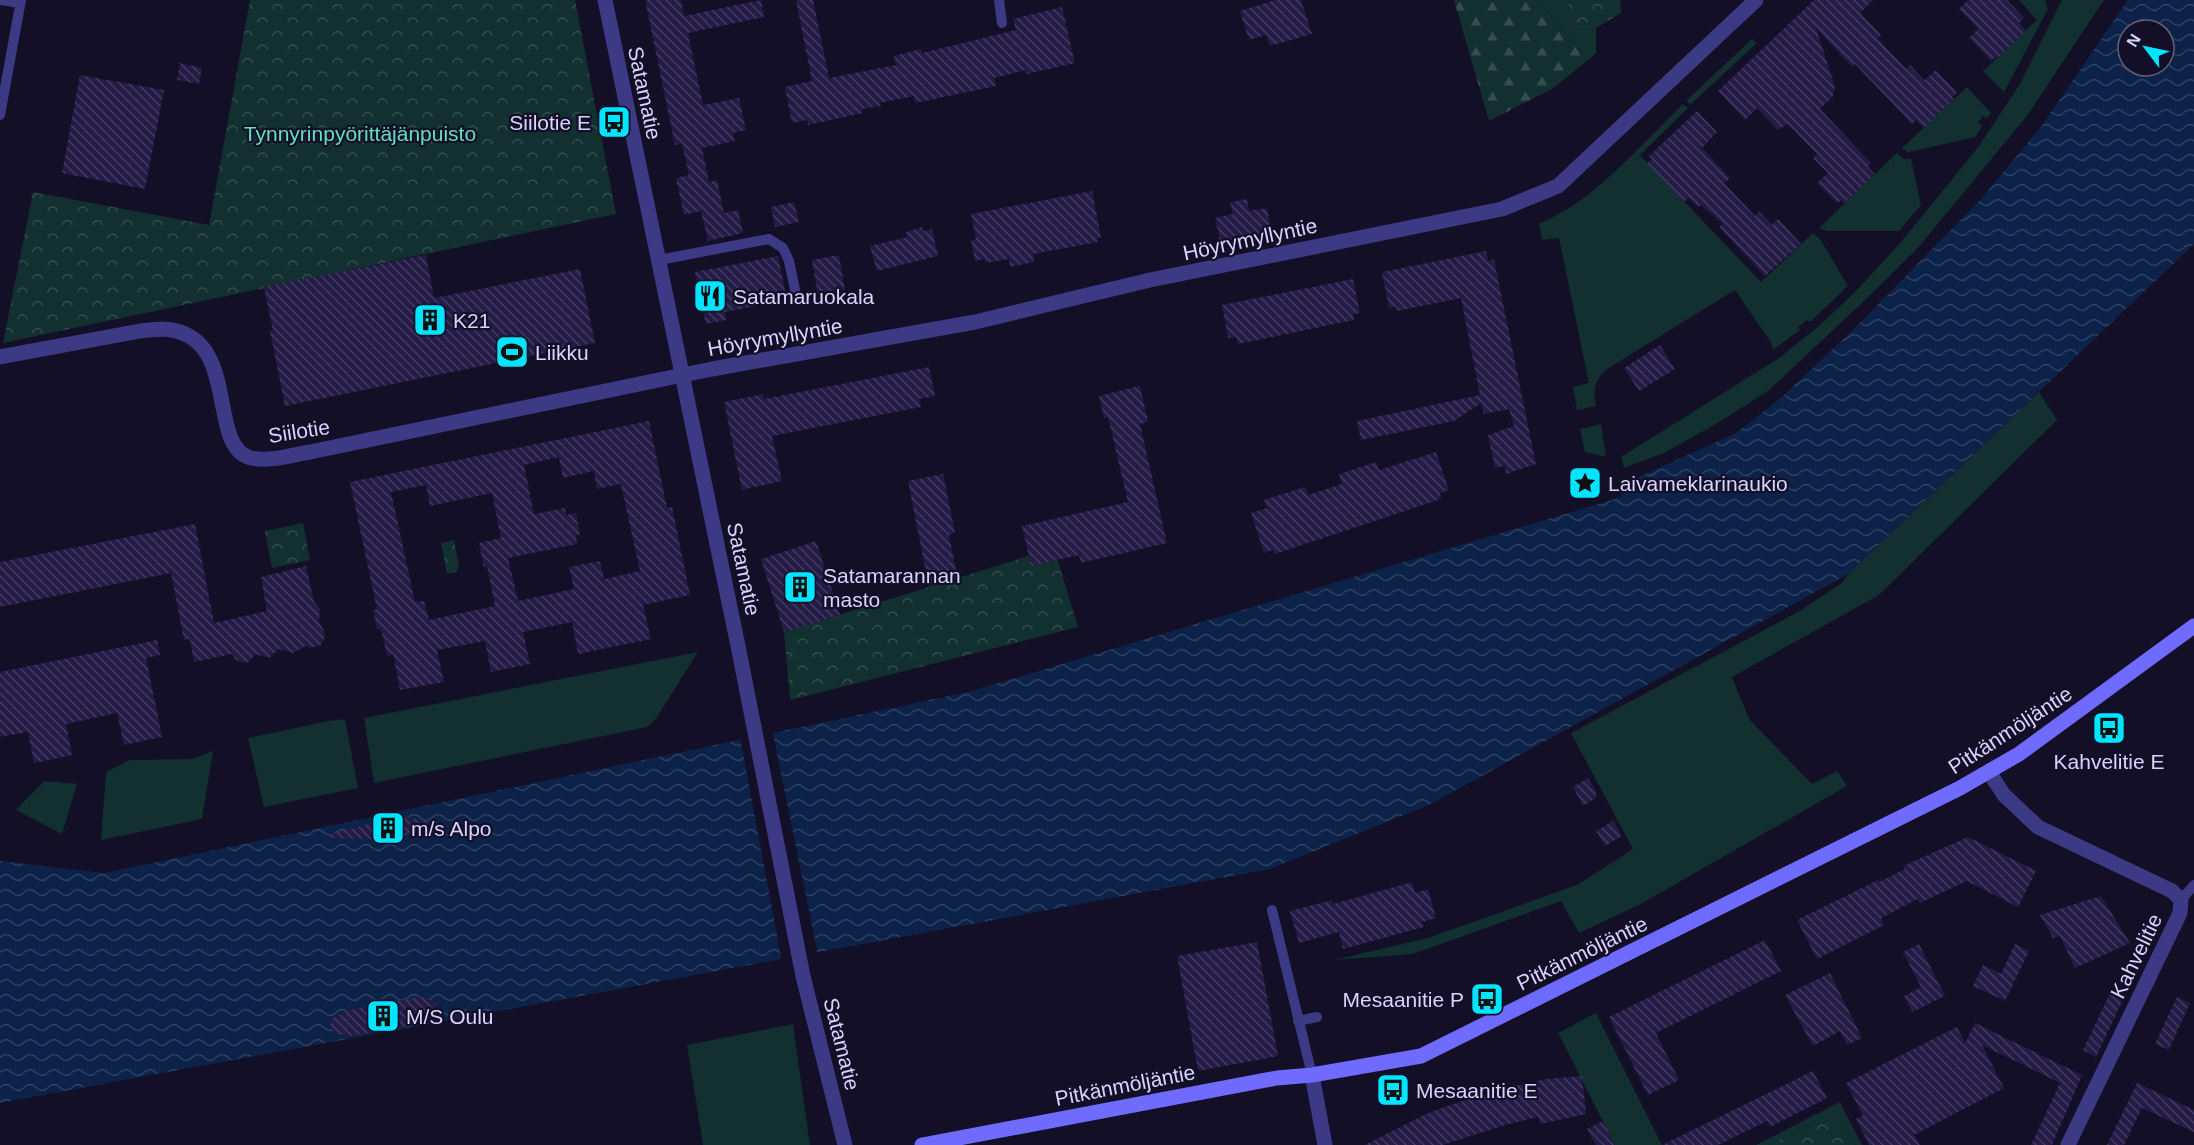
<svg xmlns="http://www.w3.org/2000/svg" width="2194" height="1145" font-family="Arial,sans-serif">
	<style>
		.grass { fill: #12302f }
		.forest { fill: url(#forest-firs) }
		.park { fill: url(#park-crowns) }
		.water { fill: url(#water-waves); fill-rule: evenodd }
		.pier { fill: #130f26 }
		.building { fill: url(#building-back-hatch); fill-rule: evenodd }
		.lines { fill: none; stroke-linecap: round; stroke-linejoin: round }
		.lane { stroke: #3d3a85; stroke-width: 10 }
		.street { stroke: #3d3a85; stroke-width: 15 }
		.secondary { stroke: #6f6bff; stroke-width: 15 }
		.labels { text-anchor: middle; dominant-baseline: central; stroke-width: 4.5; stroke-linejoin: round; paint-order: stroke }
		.street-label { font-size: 21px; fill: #d9d4ff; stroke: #130f26 }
		.poi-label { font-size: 21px; fill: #d9d4ff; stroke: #130f26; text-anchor: start }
		.park-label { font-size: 21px; fill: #5fe0c0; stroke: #130f26 }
	</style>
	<defs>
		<pattern id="forest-firs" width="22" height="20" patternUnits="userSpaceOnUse" patternTransform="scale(1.5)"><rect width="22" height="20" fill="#12302f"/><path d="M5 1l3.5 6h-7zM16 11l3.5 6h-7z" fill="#344d4e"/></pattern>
		<pattern id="park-crowns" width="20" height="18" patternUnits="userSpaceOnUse" patternTransform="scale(1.5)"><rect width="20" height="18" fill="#12302f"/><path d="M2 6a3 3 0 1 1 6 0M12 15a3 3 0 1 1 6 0" fill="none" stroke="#344d4e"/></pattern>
		<pattern id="water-waves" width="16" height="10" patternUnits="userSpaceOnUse" patternTransform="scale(1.5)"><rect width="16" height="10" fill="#0c2248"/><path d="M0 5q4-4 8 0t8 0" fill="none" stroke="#2f4163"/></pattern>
		<pattern id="building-back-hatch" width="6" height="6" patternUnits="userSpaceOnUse" patternTransform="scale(1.5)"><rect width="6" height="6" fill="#241b47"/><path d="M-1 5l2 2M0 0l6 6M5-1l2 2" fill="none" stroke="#433b63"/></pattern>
	</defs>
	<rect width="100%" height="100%" fill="#130f26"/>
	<path class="grass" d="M1538,0H1568L1570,29L1596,28V53L1588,60Z
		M2019,0H2045L2048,9L2004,92L1983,71L2037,20Z
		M2062,0H2104L2027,116L1916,250L1863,302L1768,391L1716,424L1664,453L1624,468L1621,457L1779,358L1819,326L1855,292L1902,241L1979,146L2020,84Z
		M1752,39L1757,43L1690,105L1687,100Z
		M1967,87L1991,113L1987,118L1983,116L1978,123L1982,126L1975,137L1914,151L1907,152L1902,148Z
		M1683,104L1688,108L1640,155L1761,282L1813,233L1820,239L1848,286L1810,322L1807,320L1798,327L1800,330L1773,350L1772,344L1735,290L1607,369C1594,380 1593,390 1596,406L1577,410L1573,387L1589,383L1559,238L1542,240L1539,224C1547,220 1556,216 1564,211C1604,188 1649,137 1683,104Z
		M1897,153L1904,159H1911L1921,205L1899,231H1827L1819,228Z
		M2039,392L2057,420L1879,595L1732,677L1749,719L1812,784L1837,771L1847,786L1639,905L1579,933L1561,901L1413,954L1334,960L1428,938L1577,885L1633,849L1571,733L1798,612L1842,583L1848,574Z
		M1601,424L1606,457L1585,452L1580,429Z
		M698,652L655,720L647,727L374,783L364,718Z
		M345,719L358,788L264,807L248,738L328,721Z
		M213,751L202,819L101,840L106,772L130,760L193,759Z
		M44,781L77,784L62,834L16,810Z
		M1596,1013L1662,1145H1615L1558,1033Z
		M793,1024L810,1145H703L687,1045Z
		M1840,1102L1862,1145H1855L1842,1121H1818L1769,1145H1756Z"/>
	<path class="forest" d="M1454,0H1538L1588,60L1552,89L1489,121Z"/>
	<path class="park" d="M250,0H575L616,214L3,343L33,192L209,225Z
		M1568,0H1620L1621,13L1596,28L1569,29Z
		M303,523L310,560L272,568L265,531Z
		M454,540L459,567L456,572L447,574L441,543Z
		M1054,548L1078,627L790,700L784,632Z
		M1818,1121H1842L1855,1145H1769Z"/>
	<path class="water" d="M2128,0H2194V244L1848,574L1431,804L1270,869L0,1103V861L105,873L968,692L1622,497L1619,486L1734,434L1752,421L1784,395L1853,330L1981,199L2041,127ZM2128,30H2164V66H2128Z"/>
	<path class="pier" d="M772,730L818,955L782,962L740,737Z"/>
	<path class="building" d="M645,0H681L684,16L761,0L764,17L688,33L703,105L739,98L746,130L733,133L735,141L702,148L709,182L717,180L724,213L738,210L743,233L708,241L701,211L684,215L676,178L689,175L682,144L675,145Z
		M796,0H813L829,78L896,65L894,56L921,49L922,53L1016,30L1013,19L1062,7L1075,63L1027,74L1026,70L994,78L996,86L915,103L914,96L880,103L881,106L862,109L863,113L808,125L807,120L792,123L785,87L812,81Z
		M1275,0H1301L1312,34L1270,46L1266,35L1249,40L1240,11Z
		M1814,0H1873L1860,13L1881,35L1878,39L1906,69L1910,65L1924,80L1936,70L1957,93L1952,97L1954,99L1924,128L1916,120L1912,124L1855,64L1852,67L1816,28L1835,87L1833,96L1820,109L1871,163L1868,167L1875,174L1844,204L1841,200L1837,203L1817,183L1828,173L1813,158L1817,154L1788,124L1778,130L1757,108L1745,120L1718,91Z
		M1968,0H2007L2024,18L2019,23L2026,31L1997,58L1996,57L1991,61L1969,38L1978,29L1959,9Z
		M180,63L202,68L199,84L177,80Z
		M80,75L164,90L145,189L62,173Z
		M1697,111L1717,132L1702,148L1730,178L1724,183L1755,216L1759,211L1772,225L1778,219L1801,244L1765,276L1719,227L1723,224L1701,205L1698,207L1689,198L1684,202L1647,163L1652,159L1649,156Z
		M1092,191L1101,237L1097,238L1098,242L1033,254L1034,262L1010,267L1009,259L985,263V259L975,261L971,240L976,239L971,214Z
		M1247,199L1249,211L1267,208L1272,233L1220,242L1215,218L1233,214L1230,202Z
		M794,202L799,222L775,227L771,207Z
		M922,227L923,231L932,229L938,256L877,271L870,246L907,237L906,232Z
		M1486,251L1488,261L1494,260L1536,464L1506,474L1505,466L1495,468L1488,435L1514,426L1509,409L1484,414L1481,403L1454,421L1361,440L1357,421L1480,395L1461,298L1397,311L1396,307L1389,308L1382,272Z
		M426,255L434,298L580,269L595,343L285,406L270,331H273L264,287Z
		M839,255L845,290L818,295L812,260Z
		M778,256L787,300L725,312L726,320L706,324L695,272Z
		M1353,279L1360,313L1353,314L1354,320L1238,344L1236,337L1228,338L1222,305Z
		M1660,345L1675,369L1639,391L1624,368Z
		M929,367L935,396L919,399L921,407L772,436L782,481L742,490L724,402L763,394L764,399Z
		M1140,386L1148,422L1140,424L1167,543L1081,563L1079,555L1031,566L1022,526L1128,502L1108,417L1104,418L1099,396Z
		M649,421L667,508L672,507L690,595L643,605L651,639L578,654L572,622L523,632L530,664L491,672L485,641L437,650L444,682L400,690L393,654L387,656L381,629H377L375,619L373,610L377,609L350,482ZM559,457L563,478L594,471L597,489L621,484L640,571L604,579L600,561L569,567L574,589L518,601L508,558L577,544L576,535H580L576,513L566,515L565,508L534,514L524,465ZM426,485L430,506L492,493L501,538L479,543L484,567L487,566L495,606L429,620L424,601L415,602L391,492Z
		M1436,452L1449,490L1440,493L1441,499L1275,554L1273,550L1264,553L1251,513L1267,508L1264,500L1305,487L1308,495L1342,484L1339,474L1376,462L1379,470Z
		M943,474L955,533L949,535L958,581L929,587L908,481Z
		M195,524L214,623L267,611L261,577L306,566L314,602L320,609L319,622L324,631L325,637L320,646L310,648L306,646L293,653L279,649L269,658L255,654L250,661L245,663L236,660L232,654L194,662L190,639L184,640L171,573L0,607V562Z
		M816,541L840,615L784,632L761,559Z
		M157,640L160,655L146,658L162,737L124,745L117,713L66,724L72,755L34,763L28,732L0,737V672Z
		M1588,778L1596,792V798L1583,806L1573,787Z
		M405,818L430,821L412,832L388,837L374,839L331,838V834L372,823Z
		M1613,821L1622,836L1605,846L1596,831Z
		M1968,837L2036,871L2018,907L1967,881L1920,903L1918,899L1881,918L1884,925L1817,959L1797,920L1878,880L1879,882L1905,869L1903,866Z
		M1412,882L1415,893L1428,889L1436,918L1422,922L1424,927L1343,949L1339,932L1299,943L1290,911L1332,900L1333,904Z
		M2101,896L2130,943L2075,968L2060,936L2053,938L2040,915Z
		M1765,940L1781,971L1656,1033L1679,1080L1648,1095L1609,1017Z
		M1257,942L1278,1056L1198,1071L1177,956Z
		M1919,944L1945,996L1912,1012L1904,996L1921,987L1903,952Z
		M2015,944L2029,951L2005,1001L1973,986L1983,965L2001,974Z
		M1830,973L1862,1038L1847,1045L1840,1031L1813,1046L1785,995Z
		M2111,991L2124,997L2096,1057L2083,1050Z
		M418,997H424L437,1004L427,1018L420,1022L405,1027L350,1036L337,1034L333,1031L330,1026L333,1018L350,1010Z
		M2177,997L2190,1003L2169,1050L2155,1044Z
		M1975,1023L2082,1075L2052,1145H2031L2060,1083L1982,1045L2004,1088L1914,1135L1920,1145H1869L1856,1119L1863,1116L1846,1083L1957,1027L1965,1043Z
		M1813,1071L1827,1098L1770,1127L1767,1121L1718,1145H1662Z
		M1582,1076L1586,1114L1540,1124L1538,1117L1505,1125L1443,1145H1365L1428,1113L1465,1100L1510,1087L1546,1079Z
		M2137,1083L2194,1110V1132L2142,1108L2124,1145H2107Z
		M1603,1121L1615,1145H1596L1587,1129Z"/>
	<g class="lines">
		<path class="lane" d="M0,0L20,3
			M999,0L1002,23
			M0,115L21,0
			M659,260L769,239L783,248L789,261L797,299
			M2181,900L2194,885
			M1272,910L1312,1075
			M1298,1021L1317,1017"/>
		<path class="street" d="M605,0L739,651L803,976L845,1145
			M0,357L140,331C150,330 161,328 172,330C240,342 207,447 251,458C270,462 291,455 310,452L712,369L975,322L1150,280L1502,209L1558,186L1756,0
			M1989,772L2004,795L2038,827L2172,891L2181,900L2180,913L2068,1145
			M1312,1075L1325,1145"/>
		<path class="secondary" d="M922,1145L1277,1078L1312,1075L1421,1056L1960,788L2019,754L2194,626"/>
	</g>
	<defs>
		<g id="bus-square" transform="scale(1.725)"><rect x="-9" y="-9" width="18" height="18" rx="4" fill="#00e5ff" stroke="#130f26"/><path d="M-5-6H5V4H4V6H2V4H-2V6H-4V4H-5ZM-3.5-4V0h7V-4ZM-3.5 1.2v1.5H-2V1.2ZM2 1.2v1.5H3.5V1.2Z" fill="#111"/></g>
		<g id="restaurant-square" transform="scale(1.725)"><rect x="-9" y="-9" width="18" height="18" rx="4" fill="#00e5ff" stroke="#130f26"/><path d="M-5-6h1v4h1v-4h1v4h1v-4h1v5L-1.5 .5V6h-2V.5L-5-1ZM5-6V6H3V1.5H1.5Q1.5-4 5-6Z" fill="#111"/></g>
		<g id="building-square" transform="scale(1.725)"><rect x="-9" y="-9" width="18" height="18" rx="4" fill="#00e5ff" stroke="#130f26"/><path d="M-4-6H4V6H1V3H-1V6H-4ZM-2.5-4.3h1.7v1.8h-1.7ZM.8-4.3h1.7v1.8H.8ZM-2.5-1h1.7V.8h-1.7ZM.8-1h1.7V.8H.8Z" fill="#111"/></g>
		<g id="stadium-square" transform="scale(1.725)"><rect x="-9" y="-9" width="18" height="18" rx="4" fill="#00e5ff" stroke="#130f26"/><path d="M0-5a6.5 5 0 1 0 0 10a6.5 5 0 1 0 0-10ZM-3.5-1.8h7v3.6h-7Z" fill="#111"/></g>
		<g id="sight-square" transform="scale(1.725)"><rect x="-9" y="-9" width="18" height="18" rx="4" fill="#00e5ff" stroke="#130f26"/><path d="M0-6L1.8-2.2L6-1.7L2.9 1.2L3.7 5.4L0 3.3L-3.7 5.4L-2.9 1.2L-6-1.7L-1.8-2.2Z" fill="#111"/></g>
	</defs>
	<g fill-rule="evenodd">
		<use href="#bus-square" x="614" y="122"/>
		<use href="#restaurant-square" x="710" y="296"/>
		<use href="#building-square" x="430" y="320"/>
		<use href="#stadium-square" x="512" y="352"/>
		<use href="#sight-square" x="1585" y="483"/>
		<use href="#building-square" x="800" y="587"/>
		<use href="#bus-square" x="2109" y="728"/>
		<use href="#building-square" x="388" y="828"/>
		<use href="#bus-square" x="1487" y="999"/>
		<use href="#building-square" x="383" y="1016"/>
		<use href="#bus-square" x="1393" y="1090"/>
	</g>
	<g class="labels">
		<g class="street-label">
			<text transform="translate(645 93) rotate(78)">Satamatie</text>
			<text transform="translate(1250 239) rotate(-12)">Höyrymyllyntie</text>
			<text transform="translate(775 337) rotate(-10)">Höyrymyllyntie</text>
			<text transform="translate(299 431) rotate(-9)">Siilotie</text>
			<text transform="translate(744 569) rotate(78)">Satamatie</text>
			<text transform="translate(2010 730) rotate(-33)">Pitkänmöljäntie</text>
			<text transform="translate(1582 953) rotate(-26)">Pitkänmöljäntie</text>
			<text transform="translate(2136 956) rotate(-64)">Kahvelitie</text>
			<text transform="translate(842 1044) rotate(76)">Satamatie</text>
			<text transform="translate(1125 1085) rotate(-11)">Pitkänmöljäntie</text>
		</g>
		<g class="poi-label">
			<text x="591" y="122" text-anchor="end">Siilotie E</text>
			<text x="733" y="296">Satamaruokala</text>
			<text x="453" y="320">K21</text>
			<text x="535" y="352">Liikku</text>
			<text x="1608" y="483">Laivameklarinaukio</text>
			<text x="823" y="575">Satamarannan<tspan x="823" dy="24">masto</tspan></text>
			<text x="2109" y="761" text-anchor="middle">Kahvelitie E</text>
			<text x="411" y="828">m/s Alpo</text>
			<text x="1464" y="999" text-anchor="end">Mesaanitie P</text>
			<text x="406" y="1016">M/S Oulu</text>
			<text x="1416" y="1090">Mesaanitie E</text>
		</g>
		<g class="park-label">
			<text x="360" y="133">Tynnyrinpyörittäjänpuisto</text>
		</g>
	</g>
	<g transform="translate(2146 48) rotate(302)"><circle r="28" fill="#130f26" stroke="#625e7d" stroke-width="1.5"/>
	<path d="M0-4.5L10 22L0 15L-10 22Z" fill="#00e5ff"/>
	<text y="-9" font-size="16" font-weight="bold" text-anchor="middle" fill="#d9d4ff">N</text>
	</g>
</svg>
